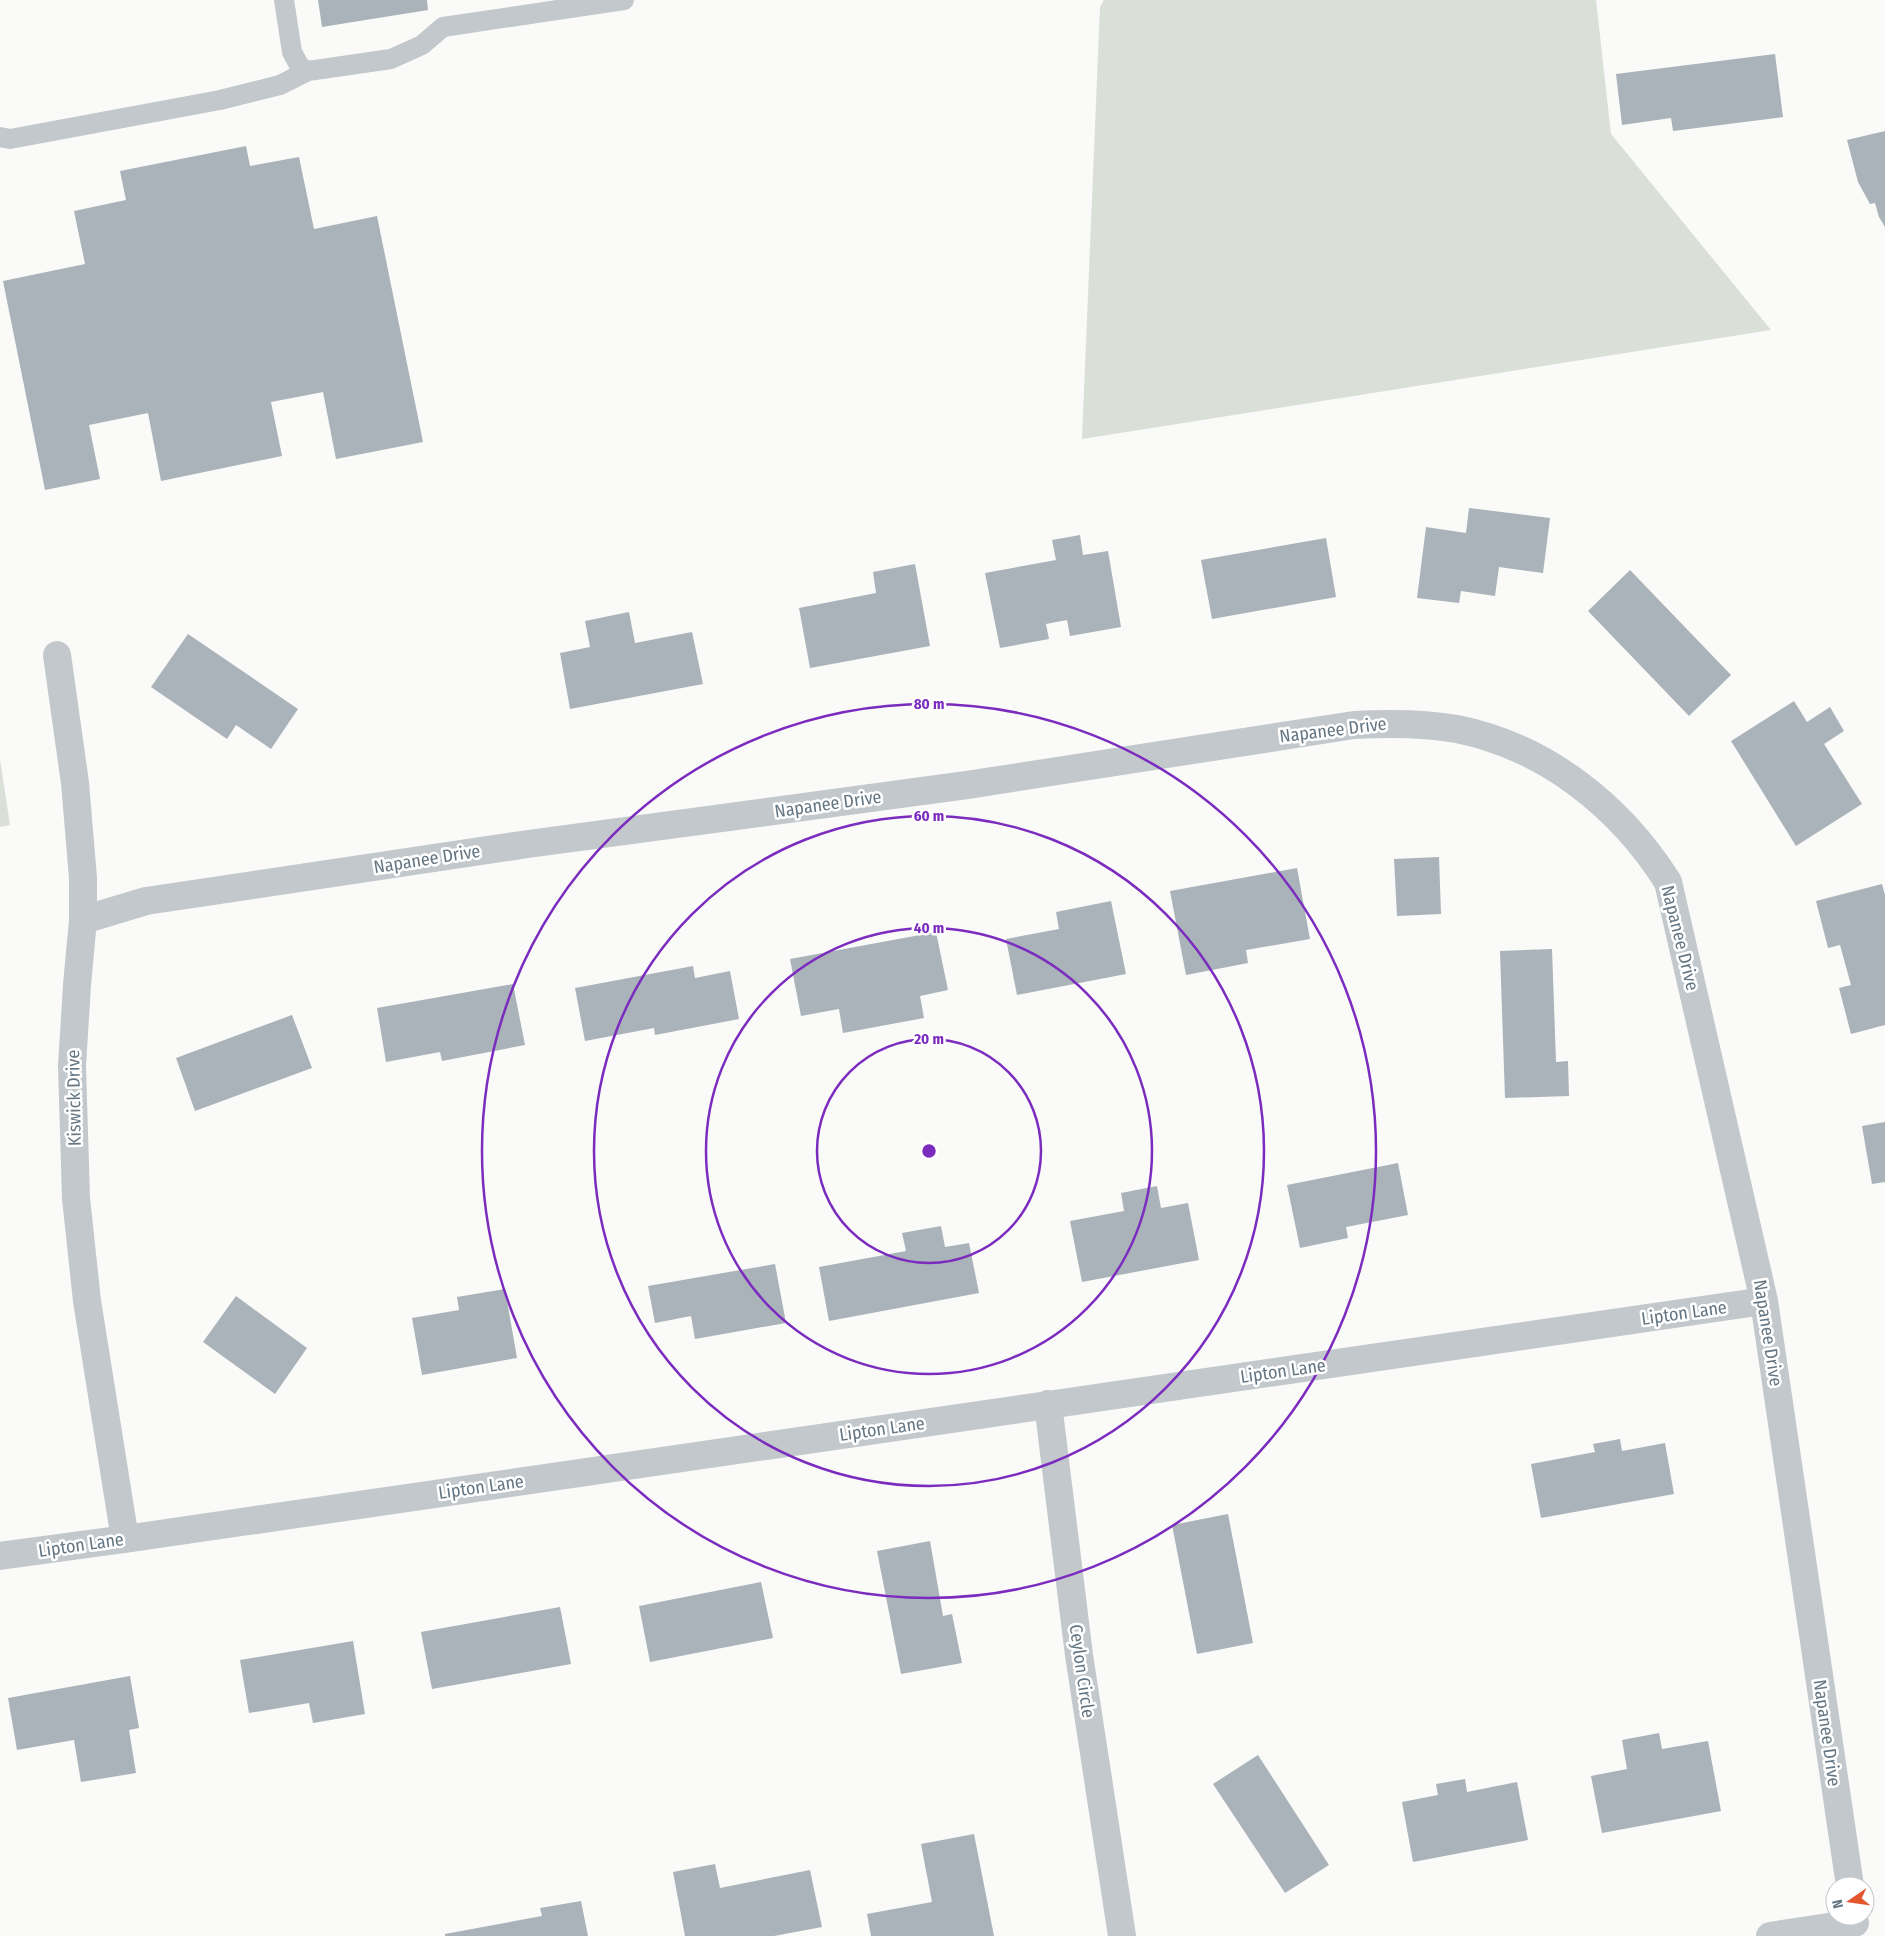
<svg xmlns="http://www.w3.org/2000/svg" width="1885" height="1936" font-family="'Fira Sans Condensed',sans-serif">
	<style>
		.green { fill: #dadfd7 }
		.building { fill: #aab3b9 }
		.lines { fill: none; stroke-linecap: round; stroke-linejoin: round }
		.lane { stroke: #c3c8cc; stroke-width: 20 }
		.street { stroke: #c3c8cc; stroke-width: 28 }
		.ring { fill: none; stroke: #7b2cbf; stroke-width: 2.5 }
		.labels { text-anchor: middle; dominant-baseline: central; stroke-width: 5; stroke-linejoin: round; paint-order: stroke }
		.street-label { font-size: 18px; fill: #657683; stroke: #fff }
		.centre { fill: #7b2cbf; stroke: #fff; stroke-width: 2.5 }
		.ring-label { font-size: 15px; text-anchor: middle; font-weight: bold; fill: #7b2cbf; stroke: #fff; stroke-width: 5; stroke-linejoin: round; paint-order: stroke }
	</style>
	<rect width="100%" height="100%" fill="#fafaf8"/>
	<path class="green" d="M1104,0H1596L1611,134L1771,330L1082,439L1100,7Z
		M0,759L10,825L0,827Z"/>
	<path class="building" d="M318,0H427L428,10L322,27Z
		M1775,54L1783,117L1673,131L1671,118L1622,125L1616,74Z
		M1885,131V227L1879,217L1875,203L1870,204L1858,182L1847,140Z
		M246,146L250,166L299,157L314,229L377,216L423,442L336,459L323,392L271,402L282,456L161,481L148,413L89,425L100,479L45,490L3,281L85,264L74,211L126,200L120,171Z
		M1469,508L1550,518L1543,573L1499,567L1495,596L1461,591L1459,603L1417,598L1426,527L1466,533Z
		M1080,535L1083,555L1108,551L1121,627L1070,636L1067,620L1046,624L1049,639L1000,648L985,573L1056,560L1052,540Z
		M1326,538L1336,597L1212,619L1201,560Z
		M915,564L930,646L810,668L799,608L876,593L873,572Z
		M1630,570L1731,675L1689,716L1588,611Z
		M629,612L635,643L692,632L703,684L570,709L560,653L590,647L585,621Z
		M188,634L298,709L271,749L236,725L227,739L151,687Z
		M1794,701L1807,722L1830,707L1844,731L1824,744L1862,804L1796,846L1731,741Z
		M1439,857L1441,914L1397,916L1394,859Z
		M1297,868L1310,939L1246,950L1248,963L1186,975L1170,891Z
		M1882,884L1885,895V1025L1851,1034L1839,988L1851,985L1840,945L1828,948L1816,901Z
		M1111,901L1126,974L1017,995L1006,939L1059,929L1056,912Z
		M936,932L948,990L920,996L924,1018L843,1033L839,1009L801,1016L790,959Z
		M1552,949L1556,1062L1568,1061L1569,1096L1505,1098L1500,951Z
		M693,966L695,978L730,971L739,1019L655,1035L654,1028L585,1041L575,988Z
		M513,984L525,1045L442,1061L440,1052L386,1062L377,1008Z
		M292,1015L312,1068L195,1111L176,1058Z
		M1885,1122V1182L1872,1184L1862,1126Z
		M1398,1163L1408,1215L1346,1227L1348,1238L1300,1248L1287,1185Z
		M1157,1186L1161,1208L1188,1203L1199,1260L1082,1282L1070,1221L1124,1211L1121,1193Z
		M941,1226L945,1247L969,1243L979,1293L829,1321L819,1267L906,1251L902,1233Z
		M775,1264L786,1323L695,1339L691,1316L655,1323L648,1286Z
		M505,1289L517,1358L422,1375L412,1318L459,1310L457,1297Z
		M236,1296L307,1348L275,1394L203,1342Z
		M1620,1439L1622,1451L1665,1443L1674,1494L1541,1518L1531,1464L1595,1452L1593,1444Z
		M1228,1514L1253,1643L1197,1654L1172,1525Z
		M930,1541L943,1616L952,1614L962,1663L901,1674L877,1551Z
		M761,1582L773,1638L650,1662L639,1606Z
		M560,1607L571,1664L432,1689L421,1632Z
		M353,1641L365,1714L313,1723L309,1703L249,1713L240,1660Z
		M130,1676L139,1728L129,1730L136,1773L81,1782L74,1740L17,1750L8,1698Z
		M1659,1733L1662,1749L1708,1741L1721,1811L1602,1833L1591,1776L1627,1769L1622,1740Z
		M1258,1755L1329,1865L1285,1893L1213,1784Z
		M1465,1779L1467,1792L1517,1782L1528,1840L1413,1862L1402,1802L1438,1795L1436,1784Z
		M974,1834L994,1936H871L867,1914L932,1902L921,1844Z
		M715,1864L720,1888L810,1870L822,1927L774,1936H685L673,1872Z
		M581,1901L588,1936H445V1934L542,1916L540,1908Z"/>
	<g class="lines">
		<path class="lane" d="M284,0L292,52L300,67L308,71L391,59L422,45L443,27L624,0
			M0,137L10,139L220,100L280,85L308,71"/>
		<path class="street" d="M57,655L75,783L83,878V920L77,985L72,1066L76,1198L87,1301L125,1539
			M83,920L146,901L528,844L967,785L1354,725C1389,723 1423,723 1457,729C1546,747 1620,806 1668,882L1764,1301L1850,1886
			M1048,1404L1079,1655L1122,1936
			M0,1556L125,1539L1764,1301
			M1770,1936L1855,1923"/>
	</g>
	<g class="ring">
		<circle cx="929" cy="1151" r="112"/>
		<circle cx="929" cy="1151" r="223"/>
		<circle cx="929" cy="1151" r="335"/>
		<circle cx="929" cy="1151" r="447"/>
	</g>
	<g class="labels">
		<g class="street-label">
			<text transform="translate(1333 730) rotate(-7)">Napanee Drive</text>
			<text transform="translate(828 804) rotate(-8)">Napanee Drive</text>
			<text transform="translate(427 859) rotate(-9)">Napanee Drive</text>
			<text transform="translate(1680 938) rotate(76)">Napanee Drive</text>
			<text transform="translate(74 1098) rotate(-91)">Kiswick Drive</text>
			<text transform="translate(1684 1313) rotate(-8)">Lipton Lane</text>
			<text transform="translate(1768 1333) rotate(81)">Napanee Drive</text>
			<text transform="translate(1283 1371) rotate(-8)">Lipton Lane</text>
			<text transform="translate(882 1429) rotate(-8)">Lipton Lane</text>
			<text transform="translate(481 1487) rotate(-8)">Lipton Lane</text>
			<text transform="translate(81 1545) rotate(-8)">Lipton Lane</text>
			<text transform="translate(1082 1671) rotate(82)">Ceylon Circle</text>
			<text transform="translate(1827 1733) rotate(82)">Napanee Drive</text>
		</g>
	</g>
	<circle cx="929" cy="1151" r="8" class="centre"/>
	<g class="ring-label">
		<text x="929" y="709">80 m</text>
		<text x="929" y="821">60 m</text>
		<text x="929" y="933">40 m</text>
		<text x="929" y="1044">20 m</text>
	</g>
	<g transform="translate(1850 1901) rotate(257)"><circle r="24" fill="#ffffff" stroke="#c1c8cd"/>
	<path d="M0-4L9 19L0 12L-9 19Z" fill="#e4572e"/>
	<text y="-8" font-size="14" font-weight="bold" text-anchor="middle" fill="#657683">N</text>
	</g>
</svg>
